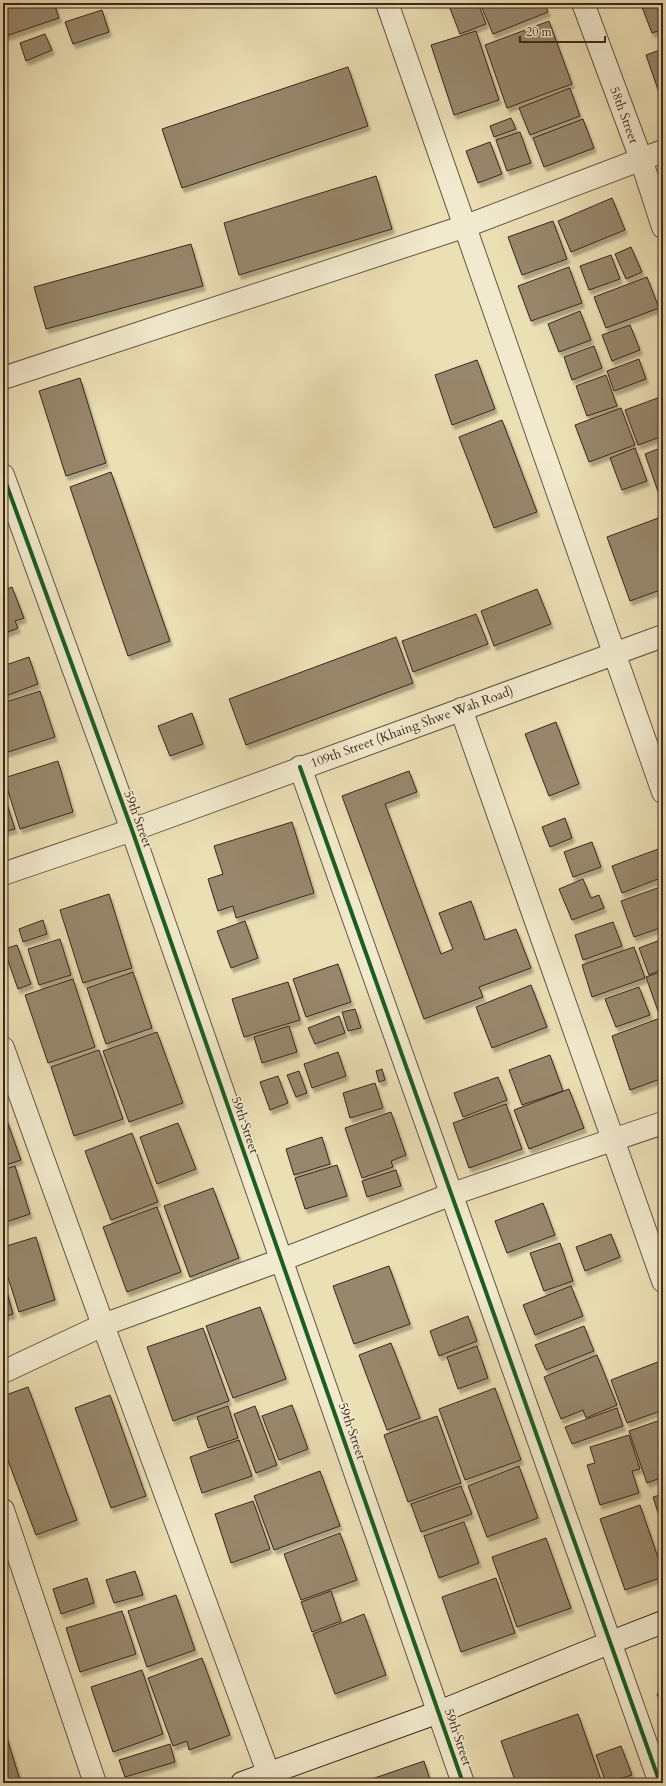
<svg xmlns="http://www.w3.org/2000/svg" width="666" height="1786" font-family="Cardo,serif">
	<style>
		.building { fill: #97876c; stroke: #3b271d; filter: url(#shadow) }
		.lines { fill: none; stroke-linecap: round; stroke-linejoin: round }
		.minor-casing { stroke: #675543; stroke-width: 24 }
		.secondary-casing { stroke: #3b271d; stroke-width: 24 }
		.minor { stroke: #f2eace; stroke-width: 22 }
		.secondary { stroke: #f2eace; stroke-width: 22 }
		.cycleway-casing { stroke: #f2eace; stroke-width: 6 }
		.cycleway { stroke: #1b5e20; stroke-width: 4 }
		.labels { text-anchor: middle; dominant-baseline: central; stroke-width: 3.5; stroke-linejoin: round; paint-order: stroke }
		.street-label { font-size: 13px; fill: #3b271d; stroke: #f2eace }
	</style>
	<defs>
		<filter id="shadow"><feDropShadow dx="2.5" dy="4.5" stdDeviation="1" flood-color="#0004"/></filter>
	</defs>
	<rect width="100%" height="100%" fill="#ebdfb4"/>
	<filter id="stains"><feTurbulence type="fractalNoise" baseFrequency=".005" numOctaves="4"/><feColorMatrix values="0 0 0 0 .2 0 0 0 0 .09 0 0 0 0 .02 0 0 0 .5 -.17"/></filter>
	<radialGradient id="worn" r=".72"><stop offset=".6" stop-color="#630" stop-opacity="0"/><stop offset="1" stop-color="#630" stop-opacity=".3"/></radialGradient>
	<path class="building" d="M3,3H54L59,18L3,37Z
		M448,3H478L486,24L460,34Z
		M480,3H544L548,12L493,34Z
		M653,3H663V29L652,33L642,7Z
		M102,10L109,32L73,44L65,22Z
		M549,21L572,84L507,108L485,45Z
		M476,31L499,100L454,115L431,45Z
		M45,34L52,50L26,61L20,43Z
		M663,49V104L646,55Z
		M348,67L368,126L182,188L162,129Z
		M570,88L580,116L530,135L519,108Z
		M511,118L516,129L494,137L490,126Z
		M583,119L594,148L544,167L533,138Z
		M520,132L531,163L507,171L496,140Z
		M490,142L502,174L478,183L466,151Z
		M376,176L392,229L239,275L224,223Z
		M612,198L625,230L571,252L558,221Z
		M553,221L567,259L522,275L508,237Z
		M191,244L203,286L46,329L34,287Z
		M631,247L642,272L626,279L615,254Z
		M611,255L620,279L589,290L580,266Z
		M569,267L582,303L531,321L518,286Z
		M647,277L659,308L606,328L594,297Z
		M580,311L591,340L559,352L548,324Z
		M630,325L640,350L612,361L602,335Z
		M594,346L602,368L572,380L564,357Z
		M639,359L646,379L614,391L607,371Z
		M477,360L495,409L452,425L435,375Z
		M606,375L617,406L587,416L576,386Z
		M80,378L106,463L66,476L39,391Z
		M663,396V436L638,445L625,410Z
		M621,408L635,445L589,462L575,425Z
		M502,420L537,512L494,528L459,437Z
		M663,447V506L645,454Z
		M635,448L647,481L622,490L610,458Z
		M111,472L170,641L128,656L70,487Z
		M661,517L663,523V589L630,601L607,537Z
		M3,577L7,586L3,588Z
		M12,587L24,618L15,621L18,628L3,634V591Z
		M537,589L551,624L494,646L481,611Z
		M476,614L488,644L413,672L402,641Z
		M396,637L413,683L246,745L229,699Z
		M29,657L38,684L3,697V666Z
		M40,691L55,737L5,753L3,748V703Z
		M192,713L203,744L170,756L158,726Z
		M556,722L579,784L549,796L525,734Z
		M58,761L73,812L20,829L4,778Z
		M409,771L417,792L385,804L441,954L453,949L439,913L471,901L485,940L516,929L531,968L479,987L483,997L424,1019L342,796Z
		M3,792L15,829L3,832Z
		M565,818L572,838L550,847L542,827Z
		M292,822L314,893L236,918L233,906L218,911L208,879L223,874L214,846Z
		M592,842L601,867L573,877L564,852Z
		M661,848L663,854V877L622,893L612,866Z
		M583,879L591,898L599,895L604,908L572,920L559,889Z
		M663,886V927L634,937L621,901Z
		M109,894L132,968L83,983L60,910Z
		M43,920L47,934L23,942L19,929Z
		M245,921L258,958L231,968L217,931Z
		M613,922L622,946L583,960L575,935Z
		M60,939L71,975L39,985L28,949Z
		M663,939V969L649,975L639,948Z
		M17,945L31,984L18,989L4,949Z
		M634,947L645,978L592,997L582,965Z
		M338,964L351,1002L306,1017L293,979Z
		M663,971V1009L658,1011L646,977Z
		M133,972L152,1028L106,1044L87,988Z
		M73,979L95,1047L48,1063L25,995Z
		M288,982L300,1020L244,1037L232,999Z
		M531,985L547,1027L492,1048L476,1007Z
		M639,987L650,1015L616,1027L605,999Z
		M355,1009L361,1028L348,1031L342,1012Z
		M339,1016L345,1033L315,1044L308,1028Z
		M660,1018L663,1028V1078L630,1090L612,1036Z
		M289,1026L297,1052L262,1063L254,1037Z
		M157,1032L183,1103L129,1122L103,1051Z
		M99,1050L123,1119L74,1136L51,1067Z
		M338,1052L346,1076L312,1088L304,1064Z
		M550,1055L563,1091L522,1105L509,1070Z
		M382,1069L385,1080L379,1082L376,1071Z
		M299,1071L307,1093L296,1097L287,1075Z
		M278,1076L288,1103L270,1110L260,1082Z
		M498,1077L507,1100L463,1117L454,1093Z
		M375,1083L383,1108L350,1118L343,1093Z
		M569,1089L584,1128L529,1149L514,1110Z
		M506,1104L522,1149L469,1168L453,1123Z
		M391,1112L406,1155L391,1161L393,1167L362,1178L345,1128Z
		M6,1118L21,1160L3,1166V1119Z
		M178,1123L196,1169L157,1184L140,1137Z
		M132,1133L158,1202L111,1220L85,1151Z
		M322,1137L330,1164L294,1175L286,1149Z
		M337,1165L347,1196L305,1209L295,1178Z
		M15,1166L30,1214L3,1223V1170Z
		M396,1170L401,1186L367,1197L362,1181Z
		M213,1188L239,1258L190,1277L164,1206Z
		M543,1203L555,1235L507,1253L495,1221Z
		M157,1207L181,1272L127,1292L103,1227Z
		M611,1234L620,1257L585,1271L576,1247Z
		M36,1237L55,1300L19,1312L3,1262V1247Z
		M560,1243L573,1281L544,1291L530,1253Z
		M389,1266L410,1324L354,1344L333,1286Z
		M3,1285H5L13,1314L3,1317Z
		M571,1286L583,1316L535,1335L523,1305Z
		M260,1307L286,1379L233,1398L206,1326Z
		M468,1316L477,1341L439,1356L430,1331Z
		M584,1326L594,1351L546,1370L535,1345Z
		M203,1328L229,1401L173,1421L147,1347Z
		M391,1343L420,1418L387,1430L359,1355Z
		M477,1346L488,1378L458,1389L447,1357Z
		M597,1355L617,1405L586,1418L583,1410L561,1419L544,1377Z
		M663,1360V1410L627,1423L611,1380Z
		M28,1387L77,1520L36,1535L3,1447V1396Z
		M495,1388L521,1460L465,1480L439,1409Z
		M110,1395L146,1496L111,1508L75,1408Z
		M292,1405L308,1449L279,1460L262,1416Z
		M228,1406L238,1438L208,1448L197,1417Z
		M255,1406L277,1465L256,1473L234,1414Z
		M617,1408L623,1426L572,1444L565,1427Z
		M437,1416L461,1483L408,1502L384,1435Z
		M663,1419V1477L647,1483L629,1431Z
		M629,1435L640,1469L632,1471L639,1493L600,1505L587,1465L595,1463L590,1447Z
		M239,1440L252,1476L202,1493L190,1457Z
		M519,1466L538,1518L487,1537L468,1486Z
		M320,1471L340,1526L274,1550L254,1496Z
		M461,1486L472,1514L421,1532L411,1504Z
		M663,1494V1528L653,1497Z
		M253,1501L270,1549L231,1563L215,1514Z
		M640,1505L663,1572V1577L625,1590L600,1519Z
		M464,1522L479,1563L439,1578L424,1536Z
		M340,1533L357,1580L301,1600L284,1554Z
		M546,1538L571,1608L517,1627L492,1557Z
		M135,1571L143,1595L114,1603L106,1580Z
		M87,1578L94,1603L61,1614L53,1589Z
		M496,1578L515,1633L461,1652L442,1597Z
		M331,1591L341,1621L312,1632L301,1602Z
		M176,1595L195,1650L147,1667L128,1611Z
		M122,1611L136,1654L80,1672L66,1628Z
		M364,1614L386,1675L335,1694L313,1634Z
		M202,1658L230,1735L189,1750L187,1741L173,1746L148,1678Z
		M142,1670L163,1734L113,1752L91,1687Z
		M663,1692V1711L657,1694Z
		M578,1714L601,1780L593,1783H516L501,1741Z
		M5,1732L21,1783H3V1733Z
		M170,1744L175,1762L125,1777L119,1760Z
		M621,1746L632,1775L606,1783L596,1755Z
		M424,1761L431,1783H367L366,1781Z"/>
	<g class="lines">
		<g class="minor-casing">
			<path id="minor" d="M387,3C480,265 569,530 663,792
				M583,3L641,159L663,227
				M3,378L466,226L663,151
				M3,475L132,830L463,1783
				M461,709L663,1281
				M300,767L660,1783
				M3,874L132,830L663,636
				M3,1048L103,1325L272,1783
				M3,1372L103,1325L281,1260L452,1194L663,1123
				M3,1510L95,1783"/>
		</g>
		<g class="secondary-casing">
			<path id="secondary" d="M242,1783L439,1712L609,1643L663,1622"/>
		</g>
		<use href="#minor" class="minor"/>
		<use href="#secondary" class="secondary"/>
		<g class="cycleway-casing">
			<path id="cycleway" d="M3,475L132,830L463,1783
				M300,767L660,1783"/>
		</g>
		<use href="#cycleway" class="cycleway"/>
	</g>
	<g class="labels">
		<g class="street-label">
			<text transform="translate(624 115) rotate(70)">58th Street</text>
			<text transform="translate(412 727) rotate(-20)">109th Street (Khaing Shwe Wah Road)</text>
			<text transform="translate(138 819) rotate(70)">59th Street</text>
			<text transform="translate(245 1125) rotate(71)">59th Street</text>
			<text transform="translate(352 1431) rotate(71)">59th Street</text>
			<text transform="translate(458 1737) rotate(71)">59th Street</text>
		</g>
	</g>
	<rect width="666" height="1786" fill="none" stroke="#ebdfb4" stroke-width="16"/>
	<rect x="4" y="4" width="658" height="1778" fill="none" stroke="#3b271d" stroke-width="2"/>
	<rect x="8" y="8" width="650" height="1770" fill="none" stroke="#3b271d"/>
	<path d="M520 36v6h85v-6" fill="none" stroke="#3b271d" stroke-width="2"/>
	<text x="526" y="36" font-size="12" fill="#3b271d" stroke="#f2eace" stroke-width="3" paint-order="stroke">20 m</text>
	<rect width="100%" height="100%" filter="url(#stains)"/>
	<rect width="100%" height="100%" fill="url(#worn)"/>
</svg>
